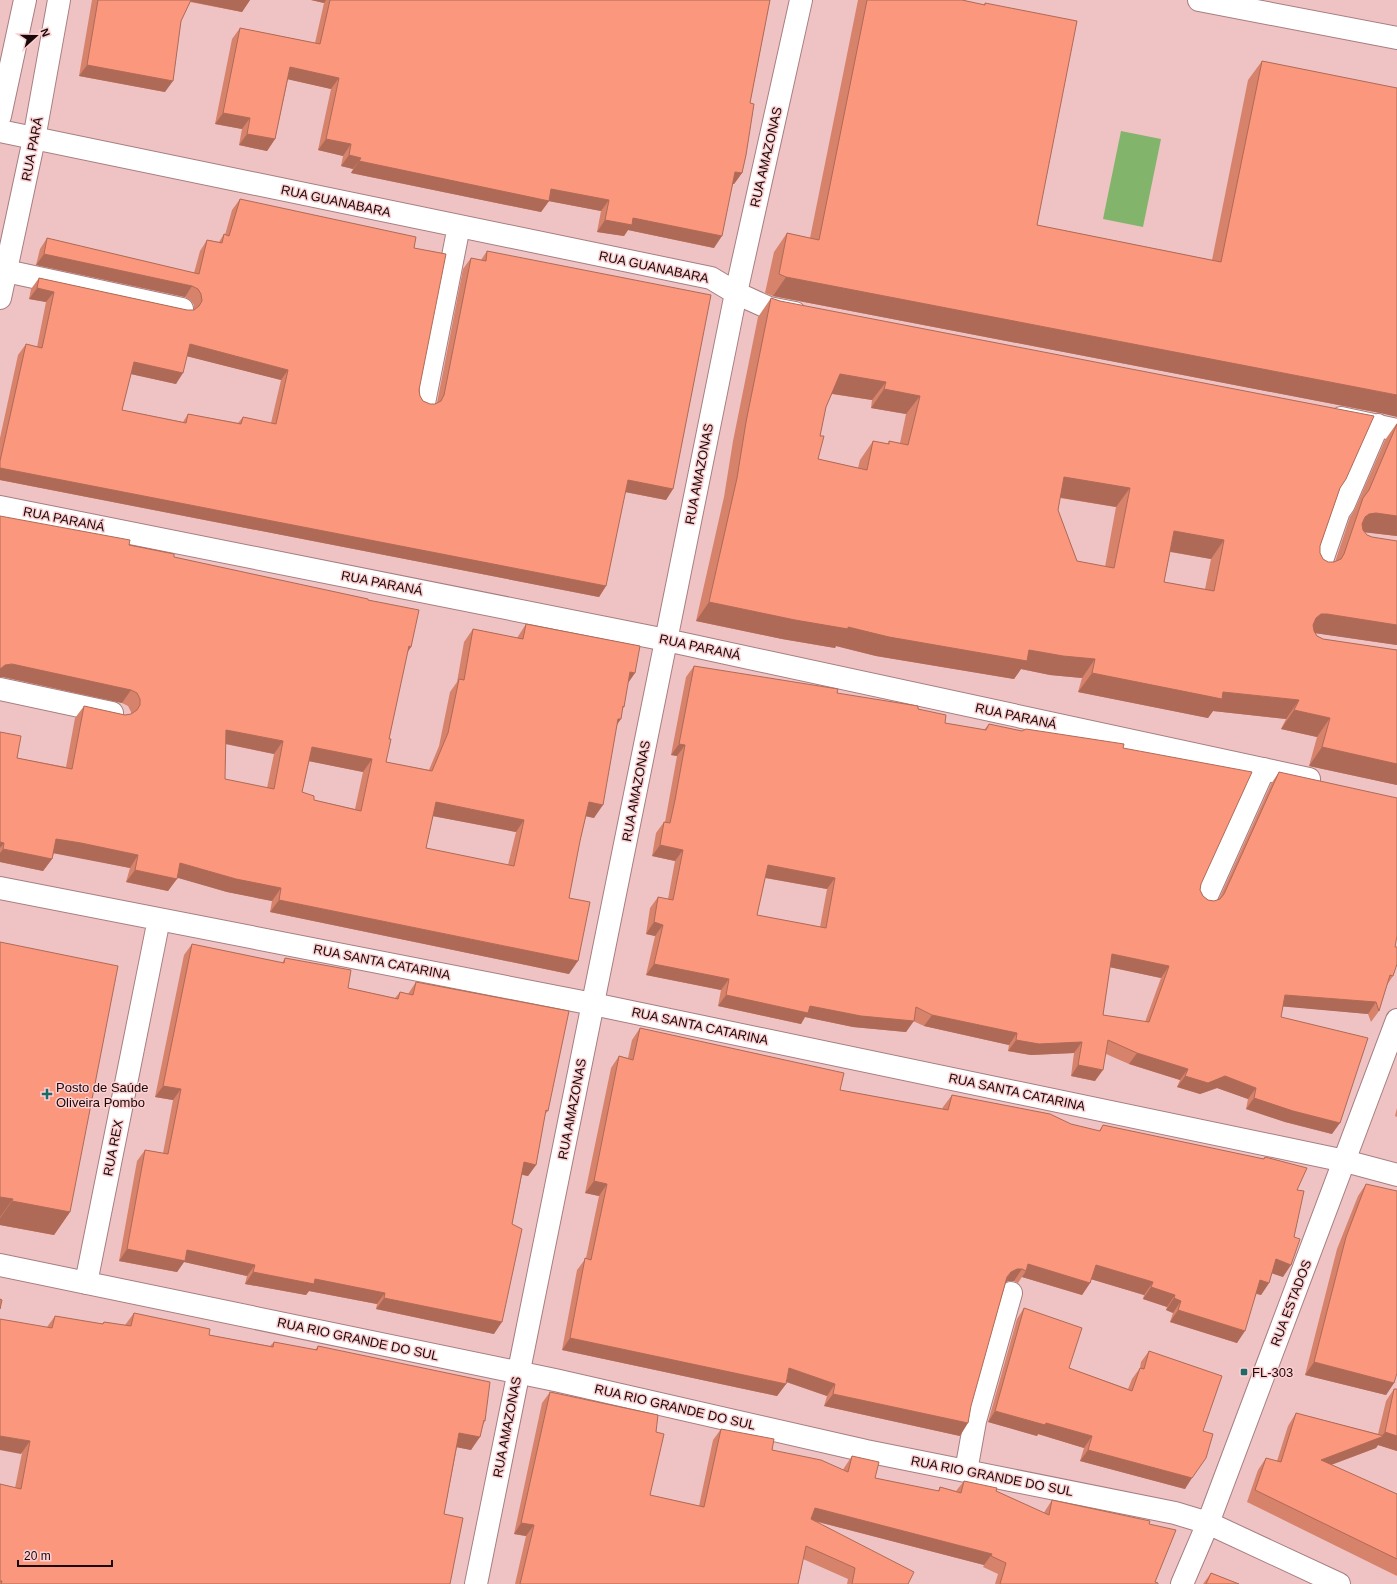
<svg xmlns="http://www.w3.org/2000/svg" width="1397" height="1584" font-family="Helvetica,sans-serif">
	<style>
		.green { fill: #82b56b }
		.lines { fill: none; stroke-linecap: round; stroke-linejoin: round }
		.minor-casing { stroke: #a77e80; stroke-width: 24 }
		.minor { stroke: #fff; stroke-width: 22 }
		.wall { fill: #d7826b; fill-rule: evenodd }
		.shaded-wall { fill: #af6a57 }
		.building { fill: #fa977c; stroke: #af6a57; fill-rule: evenodd }
		.poi-dot { fill: #1d6a6b; stroke: #fdcfd1; stroke-width: 1.5 }
		.labels { text-anchor: middle; dominant-baseline: central; stroke-width: 3; stroke-linejoin: round; paint-order: stroke }
		.street-label { font-size: 13px; fill: #180a0b; stroke: #fdcfd1 }
		.poi-label { font-size: 13px; fill: #180a0b; stroke: #fdcfd1; text-anchor: start }
	</style>
	<rect width="100%" height="100%" fill="#efc3c4"/>
	<path class="green" d="M1121,131L1161,139L1143,227L1103,219Z"/>
	<g class="lines">
		<g class="minor-casing">
			<path id="minor" d="M1199,0L1397,38
				M0,116L25,0
				M0,131L711,278L736,293L769,308L795,313
				M6,271L182,309
				M0,298L34,139L59,0
				M424,403L459,226
				M1341,418L1397,430
				M0,507L666,640L1309,779
				M1319,569L1339,511L1344,504L1378,425
				M0,689L112,713
				M0,888L593,1004L1345,1161L1397,1175
				M1205,900L1264,769
				M0,1265L555,1380L866,1451L1175,1513L1208,1523L1339,1584
				M86,1283L159,919
				M966,1471L975,1421L1011,1293
				M476,1584L736,293L801,0
				M1182,1584L1208,1523L1397,1020"/>
		</g>
		<use href="#minor" class="minor"/>
	</g>
	<path class="wall" d="M92,0H250L242,12L190,2L181,21L165,92L79,76Z
		M311,0H770L750,103L742,173L734,184H733L714,248L628,230L624,236L597,232L601,211L549,201L541,212L351,173L353,169L341,166L343,156L318,150L331,89L288,79L275,139L267,151L239,145L242,129L215,124L232,39L240,28L315,43L324,3Z
		M858,0H962L984,5L985,3L1037,225L1212,260L1248,80L1262,61L1380,413L773,296L765,293L774,252L787,233L810,238Z
		M240,199L414,248L420,396L423,401L430,404H435L437,403L463,269L471,258L481,260L487,251L673,489L666,500L625,492L606,586L599,597L0,480V438L18,355L26,344L37,347L46,302L29,299L31,289L39,278L187,310H194V305L190,300L185,297L36,265L40,249L47,238L194,273L200,251L207,240L219,242L224,234L225,235L232,210ZM187,356L281,380L271,423L243,417L238,423L188,414L183,422L122,410L131,374L176,384Z
		M771,298L780,301L1340,488L1320,546V553L1323,559L1328,562H1335L1350,517L1355,509L1385,440L1397,423V536L1364,532L1397,645L1315,633L1317,636L1323,639L1397,650V785L1309,766L1317,737L1281,729L1286,719L1213,711L1208,718L1078,692L1082,678L1050,675L1021,669L1014,679L876,656L836,646L835,648L782,639L696,621L724,497L733,441L758,317ZM832,394L872,400L871,408L906,414L900,443L889,441L888,444L873,441L860,460L858,468L818,459L820,436L826,407ZM1060,498L1116,507L1105,567L1077,561L1058,510ZM1170,552L1211,559L1205,589L1164,582Z
		M129,545L174,557L368,600L411,647L407,653L389,739L386,762L429,770L439,746L450,692L457,682L464,642L473,629L517,638L526,624L635,673L628,682L624,707L622,710L617,725L594,818L586,816L580,841L569,898V974L270,912L272,901L227,892L177,877L168,891L126,882L130,868L72,856L54,853L52,859L43,871L0,862V732L17,758L66,767L75,718L84,706L125,715L131,714V712L128,706L122,703L3,677ZM225,744L274,754L267,788L225,779ZM309,761L363,772L355,809L314,800L302,792ZM433,816L516,832L508,865L426,848Z
		M694,666L918,709L945,723L984,730L989,724L1022,731L1123,748L1201,884L1200,890L1203,896L1208,900L1214,901L1219,899L1271,784L1279,772L1395,947L1393,976L1387,985L1379,1011L1371,1022L1368,1014L1283,1006L1281,1017L1332,1134L1285,1122L1246,1109L1248,1099L1217,1088L1200,1094L1177,1087L1180,1080L1129,1064L1106,1054L1095,1081L1071,1076L1074,1053L1031,1055L1008,1051L1009,1045L924,1026L913,1021L906,1032L853,1027L805,1017L801,1024L718,1006L721,990L646,975L655,936L646,934L650,908L658,897L668,899L675,861L652,856L656,833L664,822H665L677,756L671,755L686,677ZM765,878L827,889L820,927L757,915ZM1110,967L1161,978L1145,1022L1103,1015Z
		M0,942L70,1212L54,1235L0,1225Z
		M192,944L282,963L285,958L348,988L395,998L400,992L408,994L416,982L548,1111L545,1114L536,1165L528,1176L522,1175L512,1224L494,1334L376,1309L377,1304L309,1291L306,1295L245,1284L247,1276L184,1262L177,1272L119,1261L137,1161L145,1150L163,1153L173,1100L155,1097L184,955Z
		M640,1028L840,1090L942,1109L943,1107L952,1095L1099,1131L1103,1125L1263,1159L1265,1157L1297,1190L1283,1277L1272,1273L1269,1283L1261,1295L1256,1294L1237,1343L1170,1322L1173,1313L1166,1310L1167,1307L1143,1299L1144,1295L1091,1279L1090,1283L1082,1295L1022,1277L1018,1283L1014,1281H1008L1006,1282L960,1436L824,1406L827,1396L786,1382V1384L777,1396L562,1350L577,1270L586,1258L599,1196L585,1193L611,1068L619,1056L628,1058L632,1040Z
		M1397,1108V1117L1395,1116Z
		M1366,1184L1394,1383L1386,1395L1305,1375L1337,1249L1358,1196Z
		M1024,1308L1069,1368L1128,1389L1132,1379L1140,1368L1141,1362L1149,1351L1203,1431L1185,1489L1080,1461L1084,1448L1038,1434L1037,1436L988,1422L1017,1319Z
		M134,1313L209,1335L270,1346L274,1342L315,1350L318,1346L485,1421L483,1425L471,1450L457,1447L444,1514L450,1584H0V1484L15,1488L47,1327L55,1316L102,1324L104,1322L125,1325Z
		M1394,1389L1397,1451L1378,1445L1376,1448L1331,1465L1397,1494V1576L1247,1502L1258,1470L1266,1458L1277,1461L1288,1426L1296,1413L1378,1434L1386,1401Z
		M550,1392L650,1495L699,1506L713,1440L721,1429L772,1450L843,1470L844,1468L852,1456L875,1478L938,1491L940,1487L956,1491L964,1481L996,1491L1044,1513L1045,1511L1052,1500L1149,1524L1155,1582L1158,1584H995L998,1574L983,1567L984,1565L814,1521L908,1584H847L848,1579L803,1559L798,1584H515L526,1536L514,1534L542,1403Z
		M1211,1573L1239,1584H1203Z"/>
	<path class="shaded-wall" d="M189,0H250L242,12L188,1Z
		M311,0H326L324,3Z
		M87,65L173,81L165,92L79,76Z
		M290,67L339,78L331,89L282,78Z
		M223,113L250,118L242,129L215,124Z
		M247,134L275,139L267,151L239,145Z
		M326,139L351,144L343,156L318,150Z
		M349,155L361,158L353,169L341,166Z
		M359,161L551,189L609,200L601,211L543,200L549,201L541,212L351,173Z
		M735,172L742,173L734,184L727,183Z
		M633,218L722,236L714,248L628,230L624,236L597,232L605,220Z
		M44,254L192,286L185,297L36,265Z
		M786,277L1397,395V417L1380,413L773,296Z
		M37,288L54,292L46,302L29,299Z
		M190,344L288,370L281,380L182,355Z
		M134,362L183,373L176,384L126,373Z
		M840,374L886,382L872,400L827,393Z
		M884,389L920,396L906,414L871,408Z
		M0,468L606,586L599,597L0,480Z
		M1064,477L1130,488L1116,507L1051,496Z
		M628,480L673,489L666,500L620,491Z
		M1376,513L1397,516V536L1362,532L1356,533L1365,517L1369,514Z
		M1174,531L1224,540L1211,559L1161,550Z
		M709,602L848,627L1029,650L1095,659L1082,678L1050,675L1021,669L1014,679L876,656L836,646L835,648L782,639L696,621Z
		M1321,614H1327L1397,625V645L1314,633H1308L1316,618Z
		M409,646L411,647L402,660Z
		M12,664L131,690L122,703L3,677H0V669L5,665Z
		M630,672L635,673L626,686Z
		M1092,673L1223,692L1299,700L1286,719L1213,711L1208,718L1078,692Z
		M1294,710L1330,718L1317,737L1281,729Z
		M618,719H621L612,732Z
		M226,730L283,741L274,754L217,742Z
		M679,744L685,745L677,756L671,755Z
		M312,747L372,759L363,772L303,760Z
		M1322,747L1397,764V785L1309,766Z
		M436,802L524,820L516,832L427,815Z
		M589,802L603,805L594,818L580,815Z
		M56,839L81,843L138,855L130,868L47,852Z
		M0,842L4,843L0,848Z
		M660,845L683,850L675,861L652,856Z
		M3,849L52,859L43,871L0,862V853Z
		M180,863L281,888L272,901L227,892L171,876Z
		M768,865L835,878L827,889L760,877Z
		M135,870L177,879L168,891L126,882Z
		M279,900L578,961L569,974L270,912Z
		M654,922L663,925L655,936L646,934Z
		M1112,954L1169,966L1161,978L1104,966Z
		M654,964L729,979L721,990L646,975Z
		M726,995L810,1006L914,1021L906,1032L853,1027L805,1017L801,1024L718,1006Z
		M1285,995L1376,1002L1368,1014L1277,1006Z
		M932,1015L1017,1033L1009,1045L924,1026Z
		M1016,1040L1082,1042L1074,1053L1031,1055L1008,1051Z
		M1137,1053L1188,1069L1180,1080L1129,1064Z
		M1078,1065L1103,1070L1095,1081L1071,1076Z
		M1185,1076H1225L1256,1088L1248,1099L1217,1088L1200,1094L1177,1087Z
		M163,1086L181,1089L173,1100L155,1097Z
		M1254,1098L1340,1123L1332,1134L1285,1122L1246,1109Z
		M524,1162L536,1165L528,1176L516,1173Z
		M594,1181L607,1184L599,1196L585,1193Z
		M0,1197L13,1199L0,1217Z
		M12,1201L70,1212L54,1235L0,1225V1218Z
		M127,1249L187,1250L255,1265L247,1276L184,1262L177,1272L119,1261Z
		M1276,1259L1291,1265L1283,1277L1268,1272Z
		M1028,1264L1090,1283L1082,1295L1022,1277L1026,1271Z
		M1096,1265L1153,1282L1144,1295L1087,1278Z
		M1017,1269H1022L1014,1281H1008L1003,1284L1011,1272Z
		M253,1272L315,1279L385,1293L377,1304L309,1291L306,1295L245,1284Z
		M1260,1280L1269,1283L1261,1295L1252,1292Z
		M1151,1287L1175,1295L1167,1307L1143,1299Z
		M384,1298L502,1322L494,1334L376,1309Z
		M1174,1298L1181,1301L1173,1313L1166,1310Z
		M1178,1310L1245,1331L1237,1343L1170,1322Z
		M570,1338L786,1384L777,1396L562,1350Z
		M1314,1362L1394,1383L1386,1395L1305,1375Z
		M789,1368L835,1384L827,1396L781,1380Z
		M833,1394L968,1423L960,1436L824,1406Z
		M995,1411L1046,1423L1092,1436L1084,1448L1038,1434L1037,1436L988,1422Z
		M1385,1432L1397,1436V1451L1378,1445L1376,1448L1312,1472L1321,1460L1381,1437Z
		M459,1433L480,1437L471,1450L450,1446Z
		M0,1436L30,1441L21,1454L0,1450Z
		M1088,1450L1192,1478L1185,1489L1080,1461Z
		M815,1508L992,1554L984,1565L807,1519Z
		M521,1523L534,1525L526,1536L514,1534Z"/>
	<path class="building" d="M98,0H191L181,21L173,81L87,65Z
		M330,0H770L750,103L754,104L746,155L742,173L735,172L722,236L633,218L632,225L605,220L609,200L551,189L549,201L359,161L361,158L349,155L351,144L326,139L339,78L290,67L275,139L247,134L250,118L223,113L240,28L320,44Z
		M867,0H962L985,5V3L1077,21L1037,225L1221,262L1262,61L1397,88V395L786,277L779,274L787,233L819,240Z
		M240,199L416,237L414,248L446,254L419,390L420,396L423,401L430,404H435L441,401L444,395L471,258L486,261L487,251L711,295L673,489L628,480L606,586L0,468V461L26,344L42,348L54,292L37,288L39,278L187,310H194L199,306L202,301L201,294L198,289L192,286L44,254L47,238L199,274L207,240L222,243L224,234L229,236ZM190,344L288,370L276,424L243,417L241,424L188,414L186,423L122,410L134,362L183,373Z
		M771,298L780,301L1374,416L1346,479L1340,488L1320,546V553L1323,559L1328,562H1334L1341,559L1344,554L1363,498L1369,490L1397,424V516L1376,513L1369,514L1365,517L1362,524L1363,530L1367,535L1372,537L1397,541V625L1327,614H1321L1316,618L1313,625L1314,631L1317,636L1323,639L1397,650V764L1322,747L1330,718L1294,710L1299,700L1223,692L1222,699L1092,673L1095,659L1063,656L1029,650L1027,661L889,637L848,627V629L795,620L709,602L737,478L746,422ZM840,374L886,382L884,389L920,396L908,445L889,441V444L873,441L867,470L818,459L824,436H820L826,407ZM1064,477L1130,488L1114,568L1077,561L1058,510ZM1174,531L1224,540L1214,591L1164,582Z
		M0,516L130,540L129,545L174,554V557L368,599V600L419,610L411,647L409,646L389,739H391L386,762L432,771L448,733L459,679L464,680L473,629L523,639L526,624L640,646L635,673L630,672L624,707L623,706L621,719H618L603,805L589,802L580,841L569,898L590,902L578,961L279,900L281,888L236,879L180,863L177,879L135,870L138,855L81,843L56,839L52,859L3,849L4,843L0,842V732L21,736L17,758L72,769L84,706L125,715L131,714L137,710L140,705V699L137,693L131,690L12,664L5,665L0,669ZM226,730L283,741L274,789L225,779ZM312,747L372,759L361,811L314,800V796L302,792ZM436,802L524,820L514,866L426,848Z
		M694,666L838,689L837,693L918,706V709L946,715L945,723L986,730L989,724L1022,731L1026,729L1124,744L1123,748L1252,772L1201,884L1200,890L1203,896L1208,900L1214,901L1220,899L1224,894L1279,772L1397,798V936L1395,947H1397V964L1393,976L1390,975L1379,1011L1376,1002L1285,995L1281,1017L1368,1038L1340,1123L1293,1111L1254,1098L1256,1088L1225,1076L1208,1083L1185,1076L1188,1069L1137,1053L1108,1040L1103,1070L1078,1065L1082,1042L1039,1044L1016,1040L1017,1033L932,1015L916,1007L914,1021L861,1016L810,1006L808,1013L726,995L729,979L654,964L663,925L654,922L658,897L673,900L683,850L660,845L664,822L670,823L675,800L685,745L679,744ZM768,865L835,878L826,928L757,915ZM1112,954L1169,966L1149,1022L1103,1015Z
		M0,942L118,966L70,1212L12,1201L13,1199L0,1197Z
		M192,944L284,963L285,958L351,970L348,988L398,999L400,992L413,995L416,982L569,1011L548,1111L546,1110L536,1165L524,1162L512,1224L522,1229L502,1322L384,1298L385,1293L315,1279L314,1284L253,1272L255,1265L187,1250L185,1261L127,1249L145,1150L168,1154L181,1089L163,1086Z
		M640,1028L844,1073L840,1090L948,1110L952,1095L1050,1114L1071,1124L1100,1131L1103,1125L1264,1159L1265,1157L1307,1168L1297,1190L1304,1191L1294,1237L1300,1239L1291,1265L1276,1259L1269,1283L1260,1280L1245,1331L1178,1310L1181,1301L1174,1298L1175,1295L1151,1287L1153,1282L1096,1265L1090,1283L1028,1264L1026,1271L1022,1269H1017L1011,1272L1007,1277L971,1406L968,1423L833,1394L835,1384L789,1368L786,1384L570,1338L585,1258L591,1260L607,1184L594,1181L619,1056L633,1060Z
		M1366,1184L1397,1191V1373L1394,1383L1314,1362L1346,1237Z
		M0,1299L2,1300L0,1309Z
		M1024,1308L1082,1328L1069,1368L1132,1391L1140,1368L1144,1369L1149,1351L1222,1376L1203,1431L1213,1434L1206,1458L1192,1478L1088,1450L1092,1436L1046,1423L1045,1425L995,1411Z
		M134,1313L210,1329L209,1335L273,1347L274,1342L317,1350L318,1346L490,1382L485,1421L484,1420L480,1437L459,1433L444,1514L463,1518L450,1584H1L2,1581H0V1484L21,1489L30,1441L0,1436V1319L52,1328L55,1316L103,1324L104,1322L131,1326Z
		M1394,1389H1397V1436L1385,1432Z
		M550,1392L658,1415L656,1432L664,1434L650,1495L704,1507L721,1429L774,1439L772,1450L821,1460L848,1472L852,1456L879,1462L875,1478L939,1491L940,1487L961,1493L964,1481L997,1488L996,1491L1049,1515L1052,1500L1150,1521L1149,1524L1176,1530L1155,1582L1158,1583V1584H1000L1006,1563L991,1556L992,1554L815,1508L811,1519L914,1572L908,1584H852L855,1568L806,1546L798,1584H520L534,1525L521,1523Z
		M1296,1413L1384,1436L1321,1460L1397,1494V1559L1255,1490L1266,1458L1281,1462Z
		M1211,1573L1239,1584H1206Z"/>
	<g class="poi-dot">
		<path d="M45 1088h4v4h4v4h-4v4h-4v-4h-4v-4h4z"/>
		<rect x="1240" y="1368" width="8" height="8" rx="2"/>
	</g>
	<g class="labels">
		<g class="street-label">
			<text transform="translate(32 149) rotate(-79)">RUA PARÁ</text>
			<text transform="translate(766 157) rotate(-77)">RUA AMAZONAS</text>
			<text transform="translate(336 201) rotate(12)">RUA GUANABARA</text>
			<text transform="translate(654 267) rotate(12)">RUA GUANABARA</text>
			<text transform="translate(699 474) rotate(-79)">RUA AMAZONAS</text>
			<text transform="translate(64 519) rotate(11)">RUA PARANÁ</text>
			<text transform="translate(382 583) rotate(11)">RUA PARANÁ</text>
			<text transform="translate(700 647) rotate(12)">RUA PARANÁ</text>
			<text transform="translate(1016 716) rotate(12)">RUA PARANÁ</text>
			<text transform="translate(636 791) rotate(-79)">RUA AMAZONAS</text>
			<text transform="translate(382 962) rotate(11)">RUA SANTA CATARINA</text>
			<text transform="translate(700 1026) rotate(12)">RUA SANTA CATARINA</text>
			<text transform="translate(1017 1092) rotate(12)">RUA SANTA CATARINA</text>
			<text transform="translate(572 1109) rotate(-79)">RUA AMAZONAS</text>
			<text transform="translate(113 1148) rotate(-79)">RUA REX</text>
			<text transform="translate(1291 1303) rotate(-69)">RUA ESTADOS</text>
			<text transform="translate(358 1339) rotate(12)">RUA RIO GRANDE DO SUL</text>
			<text transform="translate(675 1407) rotate(13)">RUA RIO GRANDE DO SUL</text>
			<text transform="translate(507 1427) rotate(-79)">RUA AMAZONAS</text>
			<text transform="translate(992 1476) rotate(11)">RUA RIO GRANDE DO SUL</text>
		</g>
		<g class="poi-label">
			<text x="56" y="1087">Posto de Saúde<tspan x="56" dy="15">Oliveira Pombo</tspan></text>
			<text x="1252" y="1372">FL-303</text>
		</g>
	</g>
	<g transform="translate(36 36) rotate(69)" stroke="#fdcfd1" stroke-width="3" paint-order="stroke">
	<path d="M0-3L7 15L0 10L-7 15Z" fill="#180a0b"/>
	<text y="-6" font-size="11" font-weight="bold" text-anchor="middle" fill="#180a0b">N</text>
	</g>
	<path d="M18 1560v6h94v-6" fill="none" stroke="#180a0b" stroke-width="2"/>
	<text x="24" y="1560" font-size="12" fill="#180a0b" stroke="#fdcfd1" stroke-width="3" paint-order="stroke">20 m</text>
</svg>
